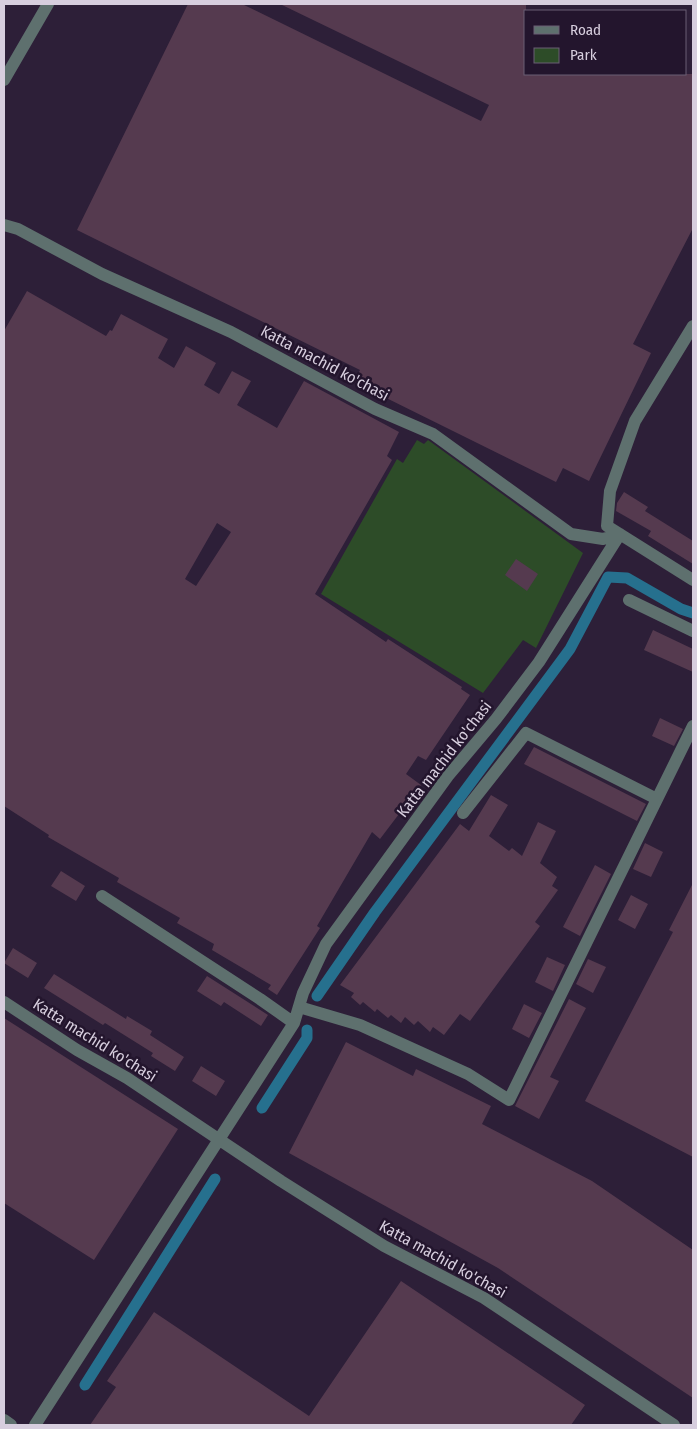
<svg xmlns="http://www.w3.org/2000/svg" width="697" height="1429" font-family="'Fira Sans Condensed',sans-serif">
	<style>
		.green { fill: #2d4c28 }
		.lines { fill: none; stroke-linecap: round; stroke-linejoin: round }
		.canal { stroke: #26708e; stroke-width: 11 }
		.building { fill: #553a4f; fill-rule: evenodd }
		.minor { stroke: #5e706e; stroke-width: 12 }
		.labels { text-anchor: middle; dominant-baseline: central; stroke-width: 5; stroke-linejoin: round; paint-order: stroke }
		.street-label { font-size: 16px; fill: #d7cede; stroke: #23152d }
	</style>
	<rect width="100%" height="100%" fill="#2d1f38"/>
	<path class="green" d="M417,440L424,444L428,440L583,553L536,648L523,640L483,693L321,594L397,459L403,463Z"/>
	<g class="lines">
		<path class="canal" d="M317,996L375,912L570,649L608,577L627,578L681,609L693,613
			M262,1108L307,1038V1030
			M85,1385L215,1179"/>
	</g>
	<path class="building" d="M188,4H242L481,121L489,105L280,4H526V74H693V228L633,344L651,353L589,481L563,468L556,482L354,382L360,370L77,230Z
		M27,291L106,336L110,330L112,331L121,314L168,339L158,358L174,368L186,346L216,363L204,385L219,394L232,371L251,381L237,405L277,428L304,381L399,432L387,456L392,460L315,594L386,642L388,639L462,687L461,689L470,695L426,760L418,756L406,774L421,785L380,839L372,832L317,926L320,928L277,995L268,989L271,985L212,950L214,944L177,923L180,918L117,882L119,878L48,837L49,835L4,806V331ZM217,523L231,532L196,586L185,579Z
		M624,492L648,507L645,511L693,541V564L648,536L651,531L616,511L617,503Z
		M516,559L538,574L527,591L505,575Z
		M653,630L693,649V672L644,650Z
		M660,718L683,729L674,746L652,736Z
		M534,747L646,804L637,821L524,764Z
		M491,795L508,805L489,836L509,851L512,848L522,856L538,822L556,831L540,863L557,877L552,886L558,890L535,922L540,926L470,1021L460,1014L444,1035L433,1027L430,1032L418,1021L414,1025L405,1017L401,1023L391,1015L388,1018L377,1009L375,1012L363,1002L360,1005L351,997L354,993L340,985L460,824L469,831Z
		M645,843L663,852L651,877L633,869Z
		M595,865L611,874L580,936L563,927Z
		M61,871L85,886L76,901L51,886Z
		M693,883V1157L585,1101L673,932L669,930Z
		M631,895L648,904L635,929L618,920Z
		M13,948L37,963L28,978L4,963Z
		M547,957L565,965L553,991L535,982Z
		M588,959L606,967L593,993L576,984Z
		M54,974L126,1019L127,1016L152,1031L150,1035L184,1057L175,1071L151,1056L153,1053L105,1023L103,1025L44,988Z
		M207,976L268,1015L261,1026L224,1002L221,1006L197,991Z
		M569,999L586,1008L550,1077L559,1081L539,1119L515,1106Z
		M524,1004L542,1013L529,1038L512,1029Z
		M4,1018L178,1129L94,1260L4,1203Z
		M346,1042L413,1076L416,1069L491,1106L482,1124L592,1181L693,1250V1398L498,1268L289,1153Z
		M201,1066L225,1081L216,1096L192,1081Z
		M401,1281L585,1405L571,1425H90L116,1387L107,1381L154,1312L309,1416Z"/>
	<g class="lines">
		<path class="minor" d="M4,80L48,4
			M4,225L18,229L102,274L231,332L375,409L433,434L571,534L603,539L620,534
			M693,326L635,421L610,491L607,526L693,580
			M629,600L693,631
			M463,813L526,733L657,799
			M102,896L260,999L294,1023
			M4,1002L77,1050L127,1078L281,1181L384,1246L484,1298L674,1425
			M299,1007L360,1025L468,1074L509,1100L693,726
			M4,1420L11,1425
			M35,1425L294,1023L303,993L326,944L448,776L496,719L539,662L620,534"/>
	</g>
	<g class="labels">
		<g class="street-label">
			<text transform="translate(325 363) rotate(28)">Katta machid ko'chasi</text>
			<text transform="translate(444 759) rotate(-52)">Katta machid ko'chasi</text>
			<text transform="translate(95 1040) rotate(32)">Katta machid ko'chasi</text>
			<text transform="translate(443 1259) rotate(29)">Katta machid ko'chasi</text>
		</g>
	</g>
	<rect width="697" height="1429" fill="none" stroke="#d7cede" stroke-width="10"/>
	<rect x="524" y="10" width="162" height="65" fill="#23152d" stroke="#6b5f74"/>
	<rect x="534" y="26" width="25" height="8" fill="#5e706e" stroke="#6b5f74"/>
	<text x="570" y="35" font-size="15" fill="#d7cede">Road</text>
	<rect x="534" y="48" width="25" height="15" fill="#2d4c28" stroke="#6b5f74"/>
	<text x="570" y="60" font-size="15" fill="#d7cede">Park</text>
</svg>
